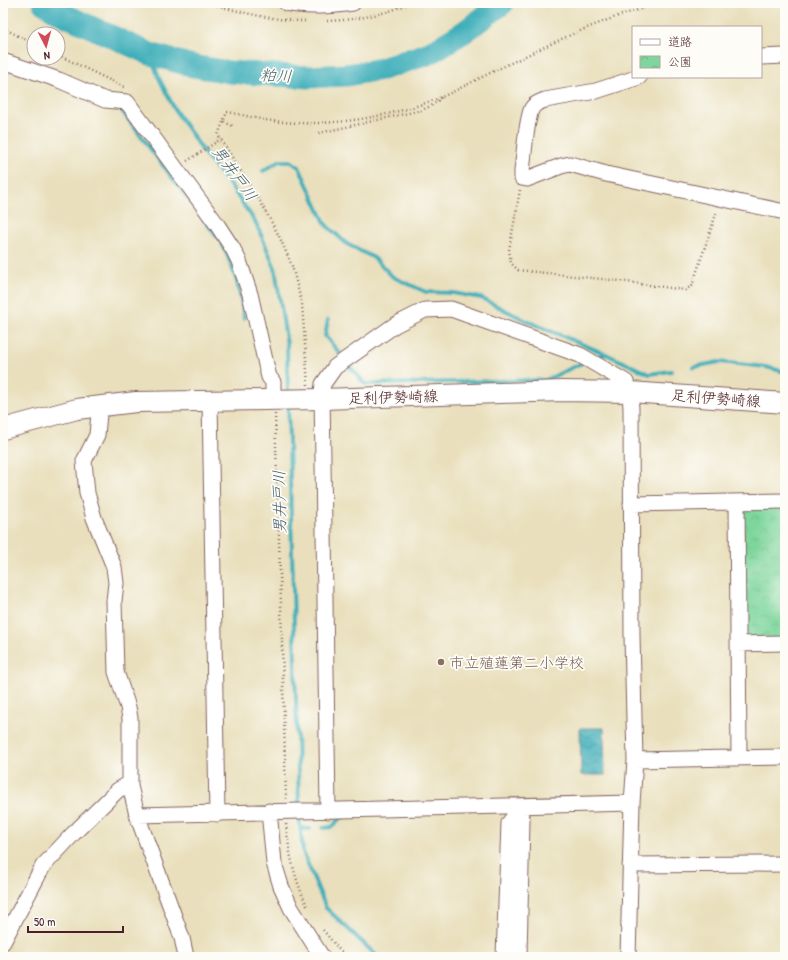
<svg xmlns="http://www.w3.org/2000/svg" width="788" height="960" font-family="'Patrick Hand','Klee One',sans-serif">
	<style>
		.park { fill: url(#park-crowns); stroke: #647a64 }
		.water { fill: url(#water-waves); stroke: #446672 }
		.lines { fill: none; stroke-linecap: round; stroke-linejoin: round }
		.stream { stroke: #3eaeb9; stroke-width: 4 }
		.river { stroke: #3eaeb9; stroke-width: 23 }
		.minor-casing { stroke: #82625e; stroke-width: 17 }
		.major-casing { stroke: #82625e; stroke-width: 22 }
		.path { stroke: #82625e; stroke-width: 2.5; stroke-dasharray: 1 3; stroke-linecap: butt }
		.minor { stroke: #fff; stroke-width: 15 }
		.major { stroke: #fff; stroke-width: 20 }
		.education-dot { fill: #8d6e63; stroke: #fdfcf7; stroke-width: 1.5 }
		.labels { text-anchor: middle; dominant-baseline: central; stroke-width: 3.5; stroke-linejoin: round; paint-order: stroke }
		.street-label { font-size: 15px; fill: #4a1f2b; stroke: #fdfcf7 }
		.education-label { font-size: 15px; fill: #785e54; stroke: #fdfcf7; text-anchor: start }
		.water-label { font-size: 16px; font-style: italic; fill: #455f6b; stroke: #fdfcf7 }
	</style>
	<defs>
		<pattern id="park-crowns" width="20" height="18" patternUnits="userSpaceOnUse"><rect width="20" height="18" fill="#7ed69c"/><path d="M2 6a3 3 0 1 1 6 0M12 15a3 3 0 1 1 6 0" fill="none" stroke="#6eb787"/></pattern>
		<pattern id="water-waves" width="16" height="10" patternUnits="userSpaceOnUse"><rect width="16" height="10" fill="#3eaeb9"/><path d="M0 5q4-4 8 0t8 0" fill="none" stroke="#368d97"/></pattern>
	</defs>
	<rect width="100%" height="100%" fill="#fdfcf7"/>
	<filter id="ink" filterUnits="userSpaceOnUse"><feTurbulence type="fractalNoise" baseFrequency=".025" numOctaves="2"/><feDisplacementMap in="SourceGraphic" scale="8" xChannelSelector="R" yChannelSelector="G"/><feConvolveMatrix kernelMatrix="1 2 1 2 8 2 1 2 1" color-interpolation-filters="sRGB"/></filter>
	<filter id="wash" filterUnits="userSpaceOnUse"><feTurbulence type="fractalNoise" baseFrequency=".012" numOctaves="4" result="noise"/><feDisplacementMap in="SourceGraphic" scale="16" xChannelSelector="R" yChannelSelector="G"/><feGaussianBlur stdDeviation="0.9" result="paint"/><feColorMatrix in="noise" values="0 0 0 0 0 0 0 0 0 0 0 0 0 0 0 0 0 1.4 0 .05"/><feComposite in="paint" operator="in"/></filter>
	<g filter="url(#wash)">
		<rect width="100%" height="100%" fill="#e9dfbc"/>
		<path class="park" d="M748,507H785V640H750L744,636L743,513Z"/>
		<path class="water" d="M580,728H604L605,775H581Z"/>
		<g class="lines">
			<path class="stream" d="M150,54L159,78L175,110L205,154L230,185L256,223L275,268L287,345L288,394
				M122,111L217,237
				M263,171L279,161H290L299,167L326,225L347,244L374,258L393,277L426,292L453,293L481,298L529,322L606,354
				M222,244C235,270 240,290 244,318
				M328,320L325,336L343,357
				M594,358L606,354L649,374L671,371
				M347,363L365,384L546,380L584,362
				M693,367L719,362L766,367L785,372
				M288,405L299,808
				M299,814L303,852L326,908L378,957
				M300,828L310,829
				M323,828L332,827L341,817H344"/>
			<path class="river" d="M44,3L58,12L150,54L193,66L229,72L308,77L347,75L382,69L430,53L464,32L503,3"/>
		</g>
	</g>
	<g filter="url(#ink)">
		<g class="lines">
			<g class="minor-casing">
				<path id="minor" d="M286,3C308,8 330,6 353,3
					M761,57L785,56
					M3,61L59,80L105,100L127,102L216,223L233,249L239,261L250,294L267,369L269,377L273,382V401
					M639,77L596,91L545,100C540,102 535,103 532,108C526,120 524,156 522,171V178L527,179L561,166L570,164L606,174L785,212
					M210,400L217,814
					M102,406L99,414L97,435L84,461L87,493L94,518L114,567L116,583L114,601L116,672L128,707L130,718V786L137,815L182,938L186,957
					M737,502L739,758
					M631,504L785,501
					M738,644L785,643
					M635,760L785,757
					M269,811L274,863L281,886L291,908L322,957
					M328,811L322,391L323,384L335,367L395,325L425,310L451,309L580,355L626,382L630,392L631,409L632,635L635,760L632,803L628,957
					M137,815L632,803
					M630,865L785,864
					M3,942L43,866L73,834L118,790L130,783
					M504,957L509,823L521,807
					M519,957L522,820L521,807"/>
			</g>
			<g class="major-casing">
				<path id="major" d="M3,429L77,409L136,402L322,399L562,391L630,392L785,403"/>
			</g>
			<path class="path" d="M210,3C237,12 277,21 306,21
				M327,21C355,20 384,15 410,3
				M3,28L34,44
				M58,55L124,87
				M224,122L233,126
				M319,133L422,110L433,105L442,97
				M187,161L221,139
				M520,190L509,250L511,263L518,270L620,281L685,290L692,286L717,211
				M308,385L302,304L292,266L280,238L260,201L218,135L227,112C240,114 253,118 266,120C323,129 391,118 444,96C459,89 474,81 490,73C547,46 603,16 666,3
				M275,414L281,603L286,799
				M286,824C289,854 295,881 308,908
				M323,930L345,957"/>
			<use href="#minor" class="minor"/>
			<use href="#major" class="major"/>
		</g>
	</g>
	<circle class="education-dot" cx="441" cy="662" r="4"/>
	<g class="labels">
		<g class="street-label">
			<text transform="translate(393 397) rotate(-2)">足利伊勢崎線</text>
			<text transform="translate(716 398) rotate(4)">足利伊勢崎線</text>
		</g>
		<g class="education-label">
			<text x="449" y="662">市立殖蓮第二小学校</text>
		</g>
		<g class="water-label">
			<text transform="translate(276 75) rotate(3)">粕川</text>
			<text transform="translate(235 173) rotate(54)">男井戸川</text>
			<text transform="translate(279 502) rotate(-91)">男井戸川</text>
		</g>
	</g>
	<rect width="788" height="960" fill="none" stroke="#fdfcf7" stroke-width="16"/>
	<rect x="632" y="26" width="130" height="52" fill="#fdfcf7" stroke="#b5a4a5"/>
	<rect x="640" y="39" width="20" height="6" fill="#ffffff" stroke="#b5a4a5"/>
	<text x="668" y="46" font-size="12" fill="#4a1f2b">道路</text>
	<rect x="640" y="56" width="20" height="12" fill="url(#park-crowns)" stroke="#b5a4a5"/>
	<text x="668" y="66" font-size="12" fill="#4a1f2b">公園</text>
	<g transform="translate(46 46) rotate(174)"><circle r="19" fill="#fdfcf7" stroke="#b5a4a5"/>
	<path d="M0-3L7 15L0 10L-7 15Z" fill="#d1495b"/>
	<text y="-6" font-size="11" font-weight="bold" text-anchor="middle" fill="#4a1f2b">N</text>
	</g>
	<path d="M28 926v6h95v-6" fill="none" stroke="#4a1f2b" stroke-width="2"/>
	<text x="34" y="926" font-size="12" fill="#4a1f2b" stroke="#fdfcf7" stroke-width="3" paint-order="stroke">50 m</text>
</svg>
